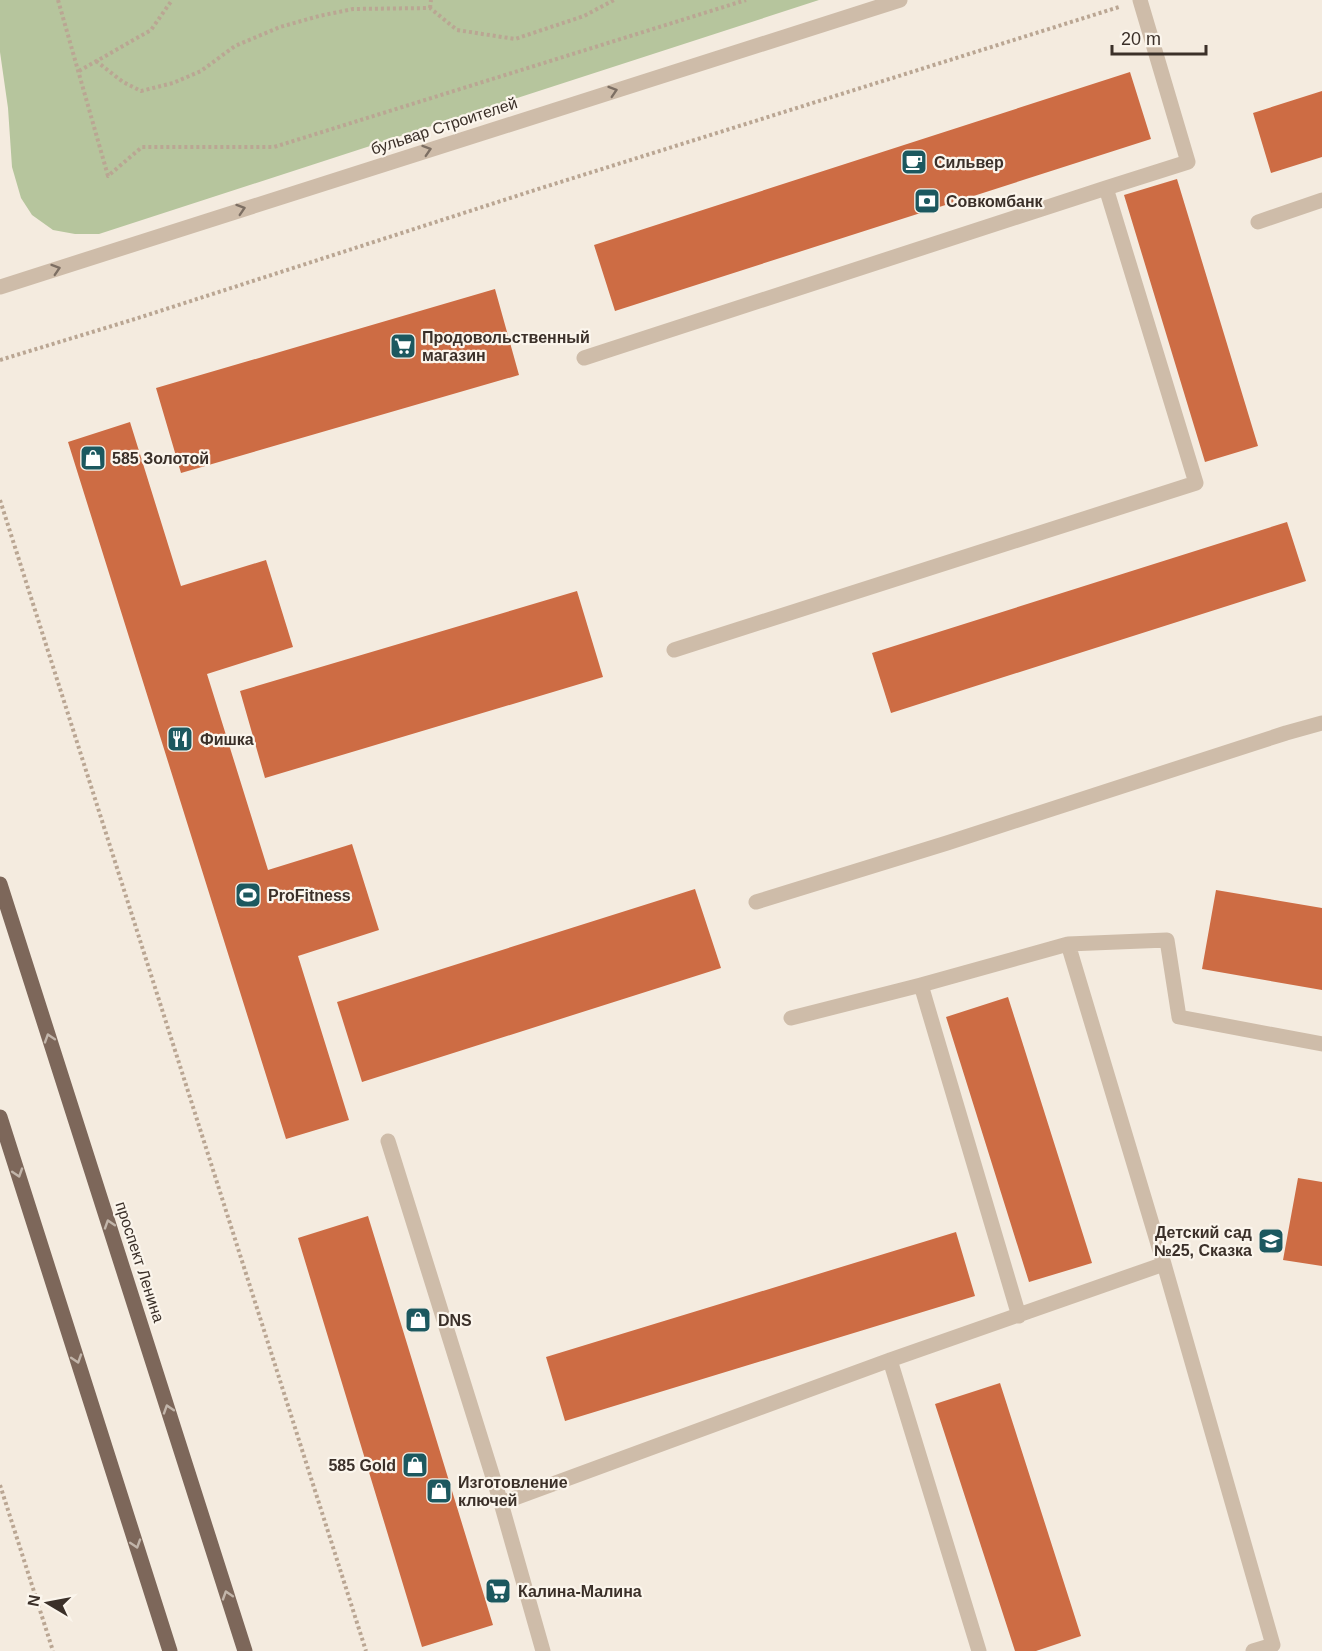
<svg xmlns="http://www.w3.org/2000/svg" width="1322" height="1651" font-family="Arial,sans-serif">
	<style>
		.green { fill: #b6c59d }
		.building { fill: #cd6c44 }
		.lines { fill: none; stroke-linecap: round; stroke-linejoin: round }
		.path { stroke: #baa693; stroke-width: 4; stroke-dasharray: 3 3; stroke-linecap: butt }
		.minor { stroke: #cebca9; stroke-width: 15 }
		.major { stroke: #7d675a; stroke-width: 15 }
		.oneway { stroke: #7d6f63 }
		.oneway2 { stroke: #c2b5aa }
		.labels { text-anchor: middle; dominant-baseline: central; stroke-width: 4.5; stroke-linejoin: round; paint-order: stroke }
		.street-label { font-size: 16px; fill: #3b3029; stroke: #fbf5ec }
		.poi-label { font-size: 16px; font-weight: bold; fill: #3b3029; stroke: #fbf5ec; text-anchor: start }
	</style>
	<rect width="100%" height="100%" fill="#f4ebdf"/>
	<path class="green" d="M0,0H819L99,234H75L53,230L32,215L21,198L12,167L8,108L0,52Z"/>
	<path class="building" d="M1130,72L1151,139L615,311L594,245Z
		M1322,91V157L1271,173L1253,113Z
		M1177,179L1258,446L1205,462L1124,195Z
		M495,289L519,375L181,473L156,388Z
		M130,422L181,586L266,560L293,647L207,674L268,870L352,844L379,930L298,956L349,1120L286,1139L68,442Z
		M1287,522L1306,581L891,713L872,653Z
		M577,591L603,677L265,778L240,691Z
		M695,889L721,968L362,1082L337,1002Z
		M1216,890L1322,908V990L1202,969Z
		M1008,997L1092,1263L1029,1282L946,1017Z
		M1298,1178L1322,1182V1266L1283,1260Z
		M368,1216L493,1625L422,1647L298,1238Z
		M956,1232L975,1296L565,1421L546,1357Z
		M1000,1383L1081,1636L1036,1651H1015L935,1404Z"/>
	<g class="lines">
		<path class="path" d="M58,0L108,176L142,147H274L746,0
			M430,8L431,0
			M96,61L123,82L141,91L173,83L201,71L235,46L280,27L319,16L353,9L430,8L457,30L515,39L584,16L614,0
			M79,71L151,30L172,0
			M0,360L135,319L535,190L1119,7
			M0,500L366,1651
			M0,1485L53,1651"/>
		<path class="minor" d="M1106,188L1188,162L1140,0
			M1258,222L1322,200
			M0,287L900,0
			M584,358L1106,188L1196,483L674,650
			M756,902L947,843L1286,733L1322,723
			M1068,944L1167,940L1179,1017L1322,1044
			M791,1018L921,985
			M388,1141L501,1503L543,1651
			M1019,1316L921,985L1068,944L1164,1264L1273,1645L1253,1651
			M890,1360L979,1651
			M501,1503L890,1360L1164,1264"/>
		<path class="major" d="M0,884L245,1651
			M0,1117L170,1651"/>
	</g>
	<defs><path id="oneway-chevron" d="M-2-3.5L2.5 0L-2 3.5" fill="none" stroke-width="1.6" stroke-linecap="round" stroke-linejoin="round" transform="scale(1.5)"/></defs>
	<g class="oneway">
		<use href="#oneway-chevron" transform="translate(613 91) rotate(-18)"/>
		<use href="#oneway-chevron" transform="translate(427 150) rotate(-18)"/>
		<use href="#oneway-chevron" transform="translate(241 209) rotate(-18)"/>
		<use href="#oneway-chevron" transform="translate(56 269) rotate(-18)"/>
	</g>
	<g class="oneway2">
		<use href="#oneway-chevron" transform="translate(49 1038) rotate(-108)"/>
		<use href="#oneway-chevron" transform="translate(18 1173) rotate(72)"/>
		<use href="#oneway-chevron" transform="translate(109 1224) rotate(-108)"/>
		<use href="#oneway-chevron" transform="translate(77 1359) rotate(72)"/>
		<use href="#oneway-chevron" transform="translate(168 1409) rotate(-108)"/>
		<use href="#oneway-chevron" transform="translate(136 1544) rotate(72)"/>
		<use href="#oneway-chevron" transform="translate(227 1595) rotate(-108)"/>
	</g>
	<defs>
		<g id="cafe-square" transform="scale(1.35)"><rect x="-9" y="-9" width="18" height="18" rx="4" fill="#1c585f" stroke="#fbf5ec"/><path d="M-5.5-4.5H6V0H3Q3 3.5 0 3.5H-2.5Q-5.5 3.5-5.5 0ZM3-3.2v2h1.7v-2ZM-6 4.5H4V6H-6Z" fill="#fff"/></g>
		<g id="bank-square" transform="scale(1.35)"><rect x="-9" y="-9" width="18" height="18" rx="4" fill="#1c585f" stroke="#fbf5ec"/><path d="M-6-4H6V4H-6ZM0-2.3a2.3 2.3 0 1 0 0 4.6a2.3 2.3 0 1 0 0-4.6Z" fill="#fff"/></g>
		<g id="supermarket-square" transform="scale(1.35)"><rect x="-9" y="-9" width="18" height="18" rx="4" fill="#1c585f" stroke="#fbf5ec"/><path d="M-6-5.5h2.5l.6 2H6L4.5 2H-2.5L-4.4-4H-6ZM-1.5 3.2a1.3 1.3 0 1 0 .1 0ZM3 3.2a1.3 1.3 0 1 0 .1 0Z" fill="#fff"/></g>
		<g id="shop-square" transform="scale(1.35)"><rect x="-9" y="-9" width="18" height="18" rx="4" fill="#1c585f" stroke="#fbf5ec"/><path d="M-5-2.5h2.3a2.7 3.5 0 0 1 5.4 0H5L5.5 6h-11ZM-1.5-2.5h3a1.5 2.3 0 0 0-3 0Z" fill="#fff"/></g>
		<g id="restaurant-square" transform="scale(1.35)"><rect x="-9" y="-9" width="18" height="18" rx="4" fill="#1c585f" stroke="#fbf5ec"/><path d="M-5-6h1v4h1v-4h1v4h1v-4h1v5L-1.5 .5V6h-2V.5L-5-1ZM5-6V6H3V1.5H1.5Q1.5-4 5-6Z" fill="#fff"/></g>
		<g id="stadium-square" transform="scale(1.35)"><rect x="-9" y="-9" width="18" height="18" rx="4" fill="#1c585f" stroke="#fbf5ec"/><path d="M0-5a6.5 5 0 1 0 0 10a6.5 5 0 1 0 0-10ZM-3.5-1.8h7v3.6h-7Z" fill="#fff"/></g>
		<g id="school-square" transform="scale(1.35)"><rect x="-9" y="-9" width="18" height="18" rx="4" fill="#1c585f" stroke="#fbf5ec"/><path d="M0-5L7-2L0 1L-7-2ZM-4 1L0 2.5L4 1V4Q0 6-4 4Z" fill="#fff"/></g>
	</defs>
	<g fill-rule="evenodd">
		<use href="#cafe-square" x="914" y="162"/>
		<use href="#bank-square" x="927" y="201"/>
		<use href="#supermarket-square" x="403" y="346"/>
		<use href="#shop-square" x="93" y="458"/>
		<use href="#restaurant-square" x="180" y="739"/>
		<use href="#stadium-square" x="248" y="895"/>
		<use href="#school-square" x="1271" y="1241"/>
		<use href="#shop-square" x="418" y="1320"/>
		<use href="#shop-square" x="415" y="1465"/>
		<use href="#shop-square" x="439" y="1491"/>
		<use href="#supermarket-square" x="498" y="1591"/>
	</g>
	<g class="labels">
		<g class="street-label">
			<text transform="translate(444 126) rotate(-18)">бульвар Строителей</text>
			<text transform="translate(140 1262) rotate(72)">проспект Ленина</text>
		</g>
		<g class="poi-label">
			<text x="934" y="162">Сильвер</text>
			<text x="946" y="201">Совкомбанк</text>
			<text x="422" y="337">Продовольственный<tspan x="422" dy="18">магазин</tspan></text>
			<text x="112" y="458">585 Золотой</text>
			<text x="200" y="739">Фишка</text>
			<text x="268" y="895">ProFitness</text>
			<text x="1252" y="1232" text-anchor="end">Детский сад<tspan x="1252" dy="18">№25, Сказка</tspan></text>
			<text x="438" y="1320">DNS</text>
			<text x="396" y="1465" text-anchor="end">585 Gold</text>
			<text x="458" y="1482">Изготовление<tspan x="458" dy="18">ключей</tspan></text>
			<text x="518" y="1591">Калина-Малина</text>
		</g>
	</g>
	<g transform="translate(48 1603) rotate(280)" stroke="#fbf5ec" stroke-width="4.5" paint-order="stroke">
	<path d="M0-4.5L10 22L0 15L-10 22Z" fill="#3b3029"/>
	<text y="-9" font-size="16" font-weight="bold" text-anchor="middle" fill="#3b3029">N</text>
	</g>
	<path d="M1112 45v9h94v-9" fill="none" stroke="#3b3029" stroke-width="3"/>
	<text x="1121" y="45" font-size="18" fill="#3b3029" stroke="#fbf5ec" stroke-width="4.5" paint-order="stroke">20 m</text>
</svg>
